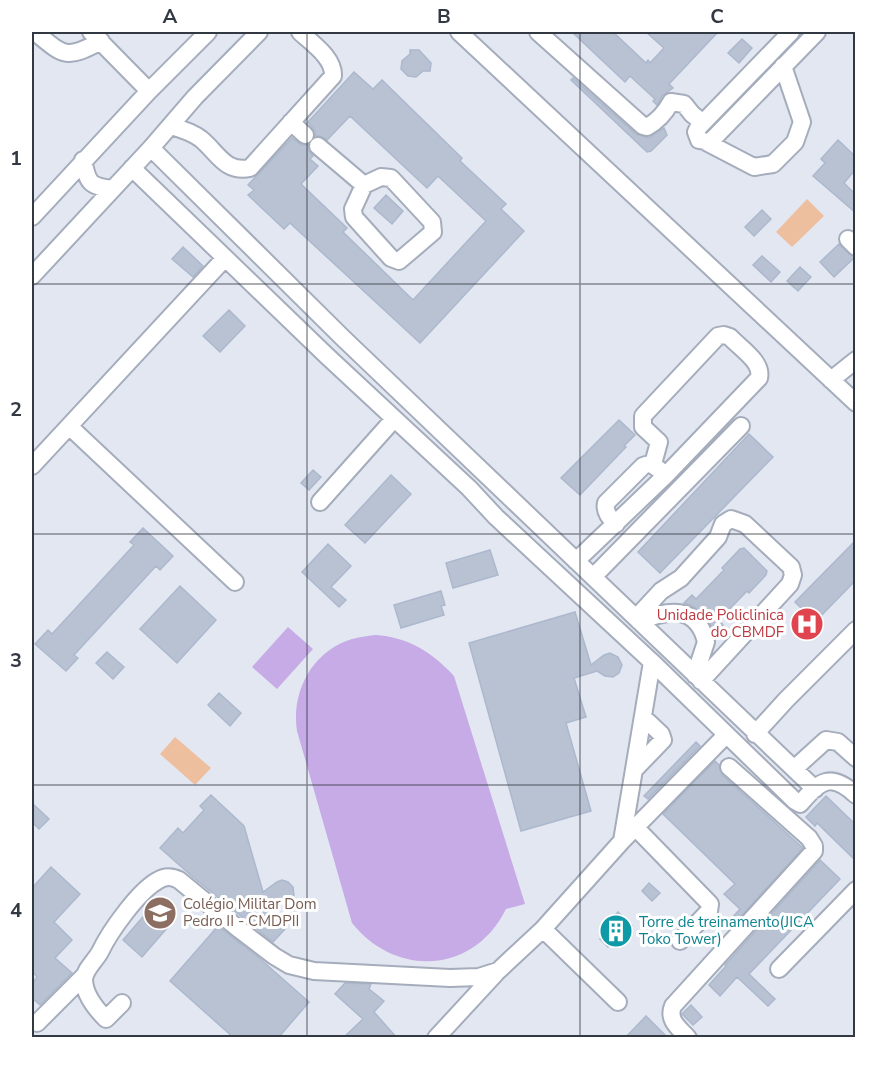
<svg xmlns="http://www.w3.org/2000/svg" width="887" height="1069" font-family="'Nunito Sans',sans-serif">
	<style>
		.green { fill: #c6abe6 }
		.water { fill: #eebf9e }
		.building { fill: #b8c2d2; stroke: #acb8cd; stroke-width: 1.5 }
		.lines { fill: none; stroke-linecap: round; stroke-linejoin: round }
		.minor-casing { stroke: #a5adbc; stroke-width: 20 }
		.minor { stroke: #fff; stroke-width: 16 }
		.grid { fill: none; stroke: #333943; stroke-width: 1.5; stroke-opacity: 0.55 }
		.labels { text-anchor: middle; dominant-baseline: central; stroke-width: 6; stroke-linejoin: round; paint-order: stroke }
		.health-label { font-size: 15px; fill: #be3a42; stroke: #fff; text-anchor: end }
		.education-label { font-size: 15px; fill: #785e54; stroke: #fff; text-anchor: start }
		.culture-label { font-size: 15px; fill: #0d838f; stroke: #fff; text-anchor: start }
		.neatline { fill: none; stroke: #333943; stroke-width: 2 }
		.grid-label { font-size: 20px; text-anchor: middle; font-weight: bold; fill: #333943 }
	</style>
	<rect width="100%" height="100%" fill="#e3e7f1"/>
	<path class="green" d="M288,627L313,649L277,689L252,667Z
		M375,635C408,637 432,652 454,676L525,904L506,909C474,974 396,978 352,923L297,731C291,692 312,651 352,639C359,637 367,636 375,635Z"/>
	<path class="water" d="M807,199L824,216L792,247L776,232Z
		M175,737L211,768L195,785L160,754Z"/>
	<path class="building" d="M572,32H613L646,63L648,60L650,63L664,48L646,32H718L669,84L673,88L662,96L657,105L653,101L655,99L630,76L625,82Z
		M742,39L752,48L739,63L728,53Z
		M410,50H419L431,63L430,71H423L416,77L408,76L401,69L402,61L410,54Z
		M354,72L373,89L382,80L462,158L460,161L506,204L501,209L524,231L420,343L290,223L284,229L248,195L254,190L248,185L292,138L302,145H308V150L313,156L310,159L318,166L301,184L347,228L343,232L413,300L486,221L438,176L427,188L350,116L327,140L320,136H315V131L308,122Z
		M573,78L636,134L649,138L664,128L667,135L651,151L647,152L571,80Z
		M838,140L855,156V170L844,183L855,194V212L813,176L825,163L821,159Z
		M386,195L403,211L392,224L374,208Z
		M762,210L771,219L754,236L745,227Z
		M839,244L849,254L855,257L834,277L820,262Z
		M183,247L203,266L193,277L172,259Z
		M762,256L780,272L771,282L753,265Z
		M800,267L811,277L798,291L787,281Z
		M229,310L245,326L220,352L203,336Z
		M619,420L635,435L624,446L626,447L580,495L561,478Z
		M749,434L773,457L660,573L638,552Z
		M313,470L321,477L309,490L301,483Z
		M391,475L411,494L365,543L345,525Z
		M143,528L173,556L160,570L156,566L74,655L78,658L66,671L35,644L48,630L52,634L134,545L130,542Z
		M855,541V581L815,622L795,602Z
		M328,544L351,566L331,587L346,600L339,607L302,572Z
		M744,548L767,571L766,575L749,593L747,591L719,620L723,625L714,634L710,624L702,613L694,607L684,603L692,595L696,599L724,570L722,568L740,549Z
		M490,550L498,575L453,588L446,563Z
		M180,586L216,620L177,663L140,629Z
		M441,591L445,605L441,606L444,615L401,628L394,605Z
		M575,612L591,665L604,655L610,653L618,657L622,665L619,673L613,677L605,676L597,671L574,678L586,717L566,723L591,811L521,831L469,643Z
		M107,652L124,667L113,679L96,663Z
		M219,693L241,713L230,726L208,705Z
		M696,742L700,746L648,799L644,796Z
		M715,761L719,765L722,775L803,848L734,924L730,920L740,909L724,894L735,884L663,814Z
		M211,795L244,826L263,892L277,882L282,880L288,882L293,887L294,896L289,902L263,908L286,928L273,942L194,878L160,848L178,828L183,833L204,810L200,806Z
		M826,796L855,824V860L817,823L815,826L806,817Z
		M32,803L49,819L39,829L32,822Z
		M820,860L840,879L749,974L775,999L768,1006L737,977L720,996L709,985L726,966L725,965Z
		M51,867L80,894L54,922L72,940L55,958L72,973L40,1005L32,998V984L37,977L32,971V888Z
		M649,883L660,893L652,901L642,891Z
		M154,904L174,920L142,957L123,940Z
		M618,912L632,926L616,942L615,940L608,947L600,939L607,933L602,928Z
		M218,926L259,958L309,1002L278,1038H234L170,981Z
		M345,983L371,984L369,989L384,1001L374,1012L397,1038H343L363,1019L335,994Z
		M691,1005L702,1017L693,1025L682,1014Z
		M646,1016L668,1038H625Z"/>
	<g class="lines">
		<g class="minor-casing">
			<path id="minor" d="M35,32C64,56 66,60 101,41
				M91,32L149,91
				M459,32L856,403
				M538,32L643,126L647,127C658,121 665,113 671,102L684,104L692,114L703,123
				M791,32L698,128L696,132L699,140L710,142L817,32
				M291,122L305,135
				M171,126C182,129 192,132 201,139C218,153 225,173 250,168L333,76C334,58 313,44 300,32
				M706,142L754,167L773,164L795,142L802,122L783,66
				M318,146L364,185
				M151,148L344,339L815,789
				M83,160C88,183 89,186 112,189
				M132,168L327,356L469,488L496,517L652,662L795,801L800,804C820,780 831,772 856,795
				M381,177L391,178L432,222L433,232L399,261L391,258L354,217L353,209L364,185Z
				M32,217L149,91L208,32
				M848,239L856,247
				M32,276L151,148L195,97L259,32
				M831,380L856,360
				M69,426L235,582
				M32,466L225,258
				M320,502L394,419
				M616,524C610,518 604,512 606,503L643,466C651,462 654,466 661,471
				M576,561L666,475L759,378C763,362 740,348 730,337L724,335L718,336L643,416V427L659,442L653,464
				M593,577L741,426
				M636,618L661,591L681,578L718,537L723,524L731,519L745,524L791,567L793,575L790,584L701,681
				M639,621C667,610 697,604 706,642L695,675
				M755,734L786,700L856,630
				M794,769L826,740L838,742L856,758
				M634,770L663,740L661,734L644,718
				M636,828L710,904L709,911L680,941
				M622,841L652,662
				M543,929L618,1002
				M779,969L856,890
				M122,1003L106,1019C96,1009 84,994 84,979C85,969 95,961 100,952C110,931 138,892 157,881C165,876 171,876 179,880L240,930L274,956L289,965L314,971L450,978L479,977L498,971L543,929L622,841L726,735
				M37,1023L84,976
				M436,1038L496,973
				M688,1038C679,1028 667,1020 673,1006L814,851V846L809,838L729,767"/>
		</g>
		<use href="#minor" class="minor"/>
	</g>
	<path class="grid" d="M307,32V1038M580,32V1038M32,284H856M32,534H856M32,785H856"/>
	<defs>
		<g id="hospital-disc" transform="scale(1.725)"><circle r="9.5" fill="#e0444e" stroke="#fff"/><path d="M-5-5h3v3.5h4V-5h3V5h-3V1.5h-4V5h-3Z" fill="#fff"/></g>
		<g id="university-disc" transform="scale(1.725)"><circle r="9.5" fill="#8d6e63" stroke="#fff"/><path d="M0-5L7-2L0 1L-7-2ZM-4 1L0 2.5L4 1V4Q0 6-4 4Z" fill="#fff"/></g>
		<g id="building-disc" transform="scale(1.725)"><circle r="9.5" fill="#0f9aa8" stroke="#fff"/><path d="M-4-6H4V6H1V3H-1V6H-4ZM-2.5-4.3h1.7v1.8h-1.7ZM.8-4.3h1.7v1.8H.8ZM-2.5-1h1.7V.8h-1.7ZM.8-1h1.7V.8H.8Z" fill="#fff"/></g>
	</defs>
	<g fill-rule="evenodd">
		<use href="#hospital-disc" x="807" y="624"/>
		<use href="#university-disc" x="160" y="913"/>
		<use href="#building-disc" x="616" y="931"/>
	</g>
	<g class="labels">
		<g class="health-label">
			<text x="784" y="615">Unidade Policlinica<tspan x="784" dy="17">do CBMDF</tspan></text>
		</g>
		<g class="education-label">
			<text x="183" y="904">Colégio Militar Dom<tspan x="183" dy="17">Pedro II - CMDPII</tspan></text>
		</g>
		<g class="culture-label">
			<text x="639" y="922">Torre de treinamento(JICA<tspan x="639" dy="17">Toko Tower)</tspan></text>
		</g>
	</g>
	<rect width="887" height="1069" fill="none" stroke="#ffffff" stroke-width="66"/>
	<rect x="33" y="33" width="821" height="1003" class="neatline"/>
	<g class="grid-label">
		<text x="170" y="23">A</text>
		<text x="444" y="23">B</text>
		<text x="717" y="23">C</text>
		<text x="16" y="165">1</text>
		<text x="16" y="416">2</text>
		<text x="16" y="667">3</text>
		<text x="16" y="917">4</text>
	</g>
</svg>
